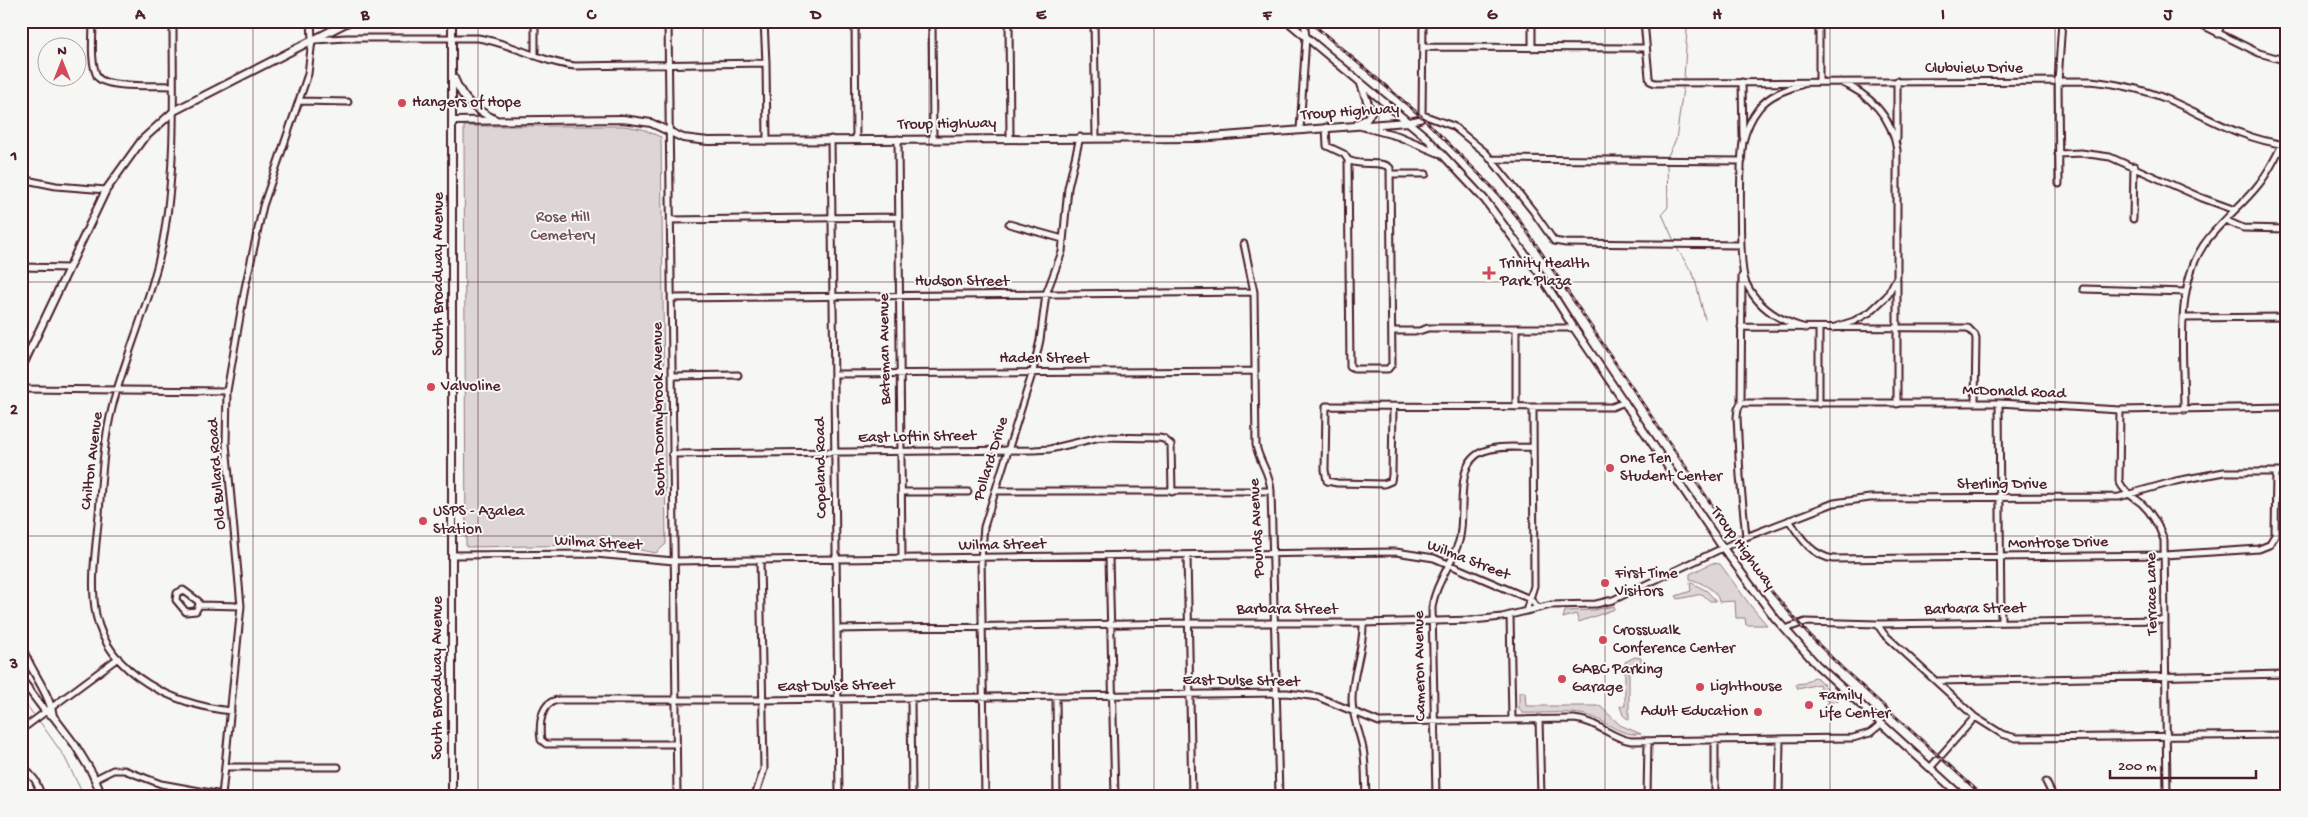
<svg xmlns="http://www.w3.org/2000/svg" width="2308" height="817" font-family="'Gochi Hand',sans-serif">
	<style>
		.green { fill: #ddd6d5; stroke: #947a80 }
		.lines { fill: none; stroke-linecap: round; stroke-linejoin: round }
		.stream { stroke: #8e747a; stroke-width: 1 }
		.minor-casing { stroke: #4a1f2b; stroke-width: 9 }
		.major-casing { stroke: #4a1f2b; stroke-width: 10 }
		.minor { stroke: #f6f6f2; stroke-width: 5 }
		.major { stroke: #f6f6f2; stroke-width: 6 }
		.rail-casing { stroke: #4a1f2b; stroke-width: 3 }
		.rail { stroke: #f6f6f2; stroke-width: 1; stroke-dasharray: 4; stroke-linecap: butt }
		.grid { fill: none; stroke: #4a1f2b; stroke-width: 1; stroke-opacity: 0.55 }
		.poi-dot { fill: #d1495b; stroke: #f6f6f2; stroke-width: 2 }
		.labels { text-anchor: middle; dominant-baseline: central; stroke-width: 4; stroke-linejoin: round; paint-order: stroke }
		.street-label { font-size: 16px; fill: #4a1f2b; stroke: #f6f6f2 }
		.poi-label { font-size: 16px; fill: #4a1f2b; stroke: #f6f6f2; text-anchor: start }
		.park-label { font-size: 16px; fill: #6f4d56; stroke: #f6f6f2 }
		.neatline { fill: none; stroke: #4a1f2b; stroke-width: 2 }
		.grid-label { font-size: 16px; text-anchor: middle; font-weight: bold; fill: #4a1f2b }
	</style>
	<rect width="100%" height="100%" fill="#f6f6f2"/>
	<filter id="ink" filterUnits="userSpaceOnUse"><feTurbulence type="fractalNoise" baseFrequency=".02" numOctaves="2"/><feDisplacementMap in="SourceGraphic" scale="10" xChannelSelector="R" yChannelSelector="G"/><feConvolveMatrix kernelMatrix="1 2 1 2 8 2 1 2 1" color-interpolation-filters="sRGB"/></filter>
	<g filter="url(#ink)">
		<path class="green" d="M464,126H624L642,129L661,137L666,544L656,553L635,549L636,545H632L630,548L595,545L466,547Z
			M1712,563L1720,564L1750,605L1767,625H1746L1745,618H1736L1735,601L1719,602C1718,590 1700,582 1690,579V574Z
			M1690,582L1707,591L1716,601H1710L1702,594L1678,599L1676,596L1691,591Z
			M1614,606L1615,609L1579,622L1576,614L1563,618L1565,611L1594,610Z
			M1635,657L1641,658V664L1633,671H1629V720L1623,715L1620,706H1625V662Z
			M1814,677L1817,678L1839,700L1827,704L1824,691H1821L1819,684L1798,689L1796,684L1805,683Z
			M1519,692H1525L1526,706H1600L1620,725L1641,734C1617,737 1603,716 1580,714C1561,711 1541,714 1522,713L1519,709Z"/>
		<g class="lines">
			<path class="stream" d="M1684,79L1687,29L1697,21
				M1667,157L1676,140L1683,88
				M1667,163L1668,207L1662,214L1674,241
				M1677,248L1694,276L1705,319
				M21,697L33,714
				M40,722L64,756L84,796"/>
			<g class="minor-casing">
				<path id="minor" d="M93,21C93,38 90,61 97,76C103,89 158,85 173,86
					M173,21C173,90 176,160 165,229C157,283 133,337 117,390C104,431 102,472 99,514C96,546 90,583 96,615C109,676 176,705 231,711
					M535,21V56
					M668,21L677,796
					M764,21L766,63L767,141
					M855,21L856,139
					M932,21L933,139
					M1009,21L1010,138
					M1094,21L1096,137
					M1644,21L1649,77L1650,81L1655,83L2091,81C2118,84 2144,89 2169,100C2210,118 2241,139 2287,145
					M2194,21L2259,53L2287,61
					M2218,34L2222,21
					M315,40L346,38H478C512,43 540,62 575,66L766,63
					M1423,47L1645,48
					M1532,48V21
					M1819,81V21
					M1897,81V138
					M1742,82L1743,137
					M300,101L348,102
					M1423,115L1453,126L1486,153L1533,211L1554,241L1566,243L1741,245
					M1407,122L1421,119L1422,117L1423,21
					M1326,127L1327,146L1344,154L1348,160L1350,367L1354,369H1388L1392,364L1390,168C1382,160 1360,167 1348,160
					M1300,130L1306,37L1304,21
					M831,139L839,796
					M898,139L902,559
					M2058,154L2081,153L2110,157L2202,198L2235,210
					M1490,159L1742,161
					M1390,174H1426
					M21,179L56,186L106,190
					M2059,184L2058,82L2062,21
					M2133,219L2134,166
					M670,220L897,217
					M2225,220L2243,228L2287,229
					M1009,224L1063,239
					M1244,244L1254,292L1256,445C1259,462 1270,472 1271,491L1279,796
					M21,267L69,268
					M1742,276L1741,403L1738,409L1737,417L1740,476L1746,537
					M1897,280V404
					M2083,289L2186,292
					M671,298L1254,292
					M2183,318L2287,317
					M1741,327L1968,328L1975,335L1976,339L1975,403
					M1516,328V407
					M1805,328C1780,321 1758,308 1746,283C1738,267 1740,163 1743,142C1746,130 1751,118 1759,108C1771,93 1789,89 1806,83
					M1819,328V404
					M1832,328L1854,321L1870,312L1887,296L1897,277V150C1892,117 1870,94 1840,82
					M1392,331H1419L1428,328H1574
					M834,374L1255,371
					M672,376L738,375
					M21,389L227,391
					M1741,403H1999L2120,410L2287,407
					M1999,403L2001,622
					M1393,407L1392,475L1391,481L1384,484L1337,483L1327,481L1325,470L1326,406L1612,407L1625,402
					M2120,410L2119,481C2124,492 2132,496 2141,503C2152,513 2159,526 2164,540L2167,796
					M2184,410C2184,359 2174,290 2203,246C2218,223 2242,206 2259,184C2271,169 2279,151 2287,134
					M672,454L1034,450L1050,449L1100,437L1159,438L1164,439L1171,445L1172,492
					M995,491H1271
					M901,492H968
					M1789,520C1801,538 1811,555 1833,559L2165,555L2259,549L2269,545L2275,535L2276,472
					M453,555L595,554L674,561L1396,552L1434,558L1530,599L1538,608
					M1187,556L1192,796
					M1109,557L1115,796
					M183,590L198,601L199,605L196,611L186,612L176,600L177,593Z
					M199,605L241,606
					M1526,611L1534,586L1533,407
					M1510,615L1512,720
					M1363,623C1364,650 1352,673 1352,700C1352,717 1360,732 1363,749C1366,764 1365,781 1366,796
					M1877,624L1884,634L1975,717L2002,734L2016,738L2287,735
					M837,629L1188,623H1363L1473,620L1502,617L1551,605L1596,604L1613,600L1746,537L1834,503L1870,498L2119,497L2176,481L2224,472H2287
					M1785,629L1805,622L1877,624L2165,620
					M1938,681L2287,674
					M1056,696L1057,796
					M911,698L912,796
					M1539,719L1541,796
					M21,730L118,658
					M676,744H546L541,740C539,726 540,701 559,700H762L1287,693L1318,697L1379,722L1574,719C1598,721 1610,738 1631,741L1853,738L1870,733L1881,724
					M21,764L35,780L42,796
					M226,767H338
					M1930,768L1975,717
					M95,779L113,770H124L161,784L222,795
					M2046,782L2053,796
					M222,796L241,606L226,444L227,391L245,288L263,206L308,74L312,40L311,21
					M758,796H755L764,769L760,561
					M985,796L981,559L984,527L1033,371L1040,340L1046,294L1062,252L1068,188L1080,137
					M1413,796L1436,795
					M1436,796L1432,608C1435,584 1452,564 1459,541C1467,514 1452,462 1484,451C1499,445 1517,448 1533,447
					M1647,796L1648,741
					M1715,796V740
					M1779,796L1780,739"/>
			</g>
			<g class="major-casing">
				<path id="major" d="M1287,21L1426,137L1485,200L1539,273L1574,328L1723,548L1775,618L1817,665L1961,796
					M454,78C464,102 473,108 496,120
					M453,121L623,119L651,123L683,138L708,141L1198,138L1407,122
					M1358,123L1367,119L1371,112L1361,84
					M1361,126L1398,136L1439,153
					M21,369L106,190L142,140L174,111L350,21
					M21,645C29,669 49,691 53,716
					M21,679L45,711L53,716L75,745L92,773L102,796
					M452,796V21"/>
			</g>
			<use href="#minor" class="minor"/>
			<use href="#major" class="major"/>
			<g class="rail-casing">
				<path id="rail" d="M1309,21L1422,117L1491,186L1515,214L1543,255L1659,428L1772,592L1808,634L1842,668L1983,796"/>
			</g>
			<use href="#rail" class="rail"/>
		</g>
	</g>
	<path class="grid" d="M253,21V796M478,21V796M703,21V796M929,21V796M1154,21V796M1379,21V796M1605,21V796M1830,21V796M2055,21V796M21,282H2287M21,536H2287"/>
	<g class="poi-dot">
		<circle cx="402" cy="103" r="5"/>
		<path d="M1486.5 265.5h5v5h5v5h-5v5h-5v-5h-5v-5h5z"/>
		<circle cx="431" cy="387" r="5"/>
		<circle cx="1610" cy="468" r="5"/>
		<circle cx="423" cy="521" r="5"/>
		<circle cx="1605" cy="583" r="5"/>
		<circle cx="1603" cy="640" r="5"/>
		<circle cx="1562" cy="679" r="5"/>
		<circle cx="1700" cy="687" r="5"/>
		<circle cx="1809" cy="705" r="5"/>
		<circle cx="1758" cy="712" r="5"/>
	</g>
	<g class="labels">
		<g class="street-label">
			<text x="1974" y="69">Clubview Drive</text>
			<text transform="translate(1350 113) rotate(-4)">Troup Highway</text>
			<text transform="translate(947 125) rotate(-1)">Troup Highway</text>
			<text transform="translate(439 274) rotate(-90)">South Broadway Avenue</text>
			<text x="962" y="282">Hudson Street</text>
			<text transform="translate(886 349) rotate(-91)">Bateman Avenue</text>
			<text x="1044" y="359">Haden Street</text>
			<text transform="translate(2014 393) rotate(2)">McDonald Road</text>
			<text transform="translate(660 409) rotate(-91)">South Donnybrook Avenue</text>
			<text transform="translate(917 438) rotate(-1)">East Loftin Street</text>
			<text transform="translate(992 459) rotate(-73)">Pollard Drive</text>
			<text transform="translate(93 461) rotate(-83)">Chilton Avenue</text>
			<text transform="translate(822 468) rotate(-91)">Copeland Road</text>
			<text transform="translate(218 474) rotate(-94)">Old Bullard Road</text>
			<text x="2002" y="485">Sterling Drive</text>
			<text transform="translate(1258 528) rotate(-93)">Pounds Avenue</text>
			<text transform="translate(598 544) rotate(3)">Wilma Street</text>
			<text transform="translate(2058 544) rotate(-1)">Montrose Drive</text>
			<text transform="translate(1002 546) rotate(-1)">Wilma Street</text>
			<text transform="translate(1742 549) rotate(54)">Troup Highway</text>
			<text transform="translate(1468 561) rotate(21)">Wilma Street</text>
			<text transform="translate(2153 594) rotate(-91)">Terrace Lane</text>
			<text x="1287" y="610">Barbara Street</text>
			<text transform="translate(1975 610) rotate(-1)">Barbara Street</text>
			<text transform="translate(1421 666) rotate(-91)">Cameron Avenue</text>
			<text transform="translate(438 678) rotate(-90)">South Broadway Avenue</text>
			<text transform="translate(1241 682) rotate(1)">East Dulse Street</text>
			<text transform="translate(836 687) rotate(-1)">East Dulse Street</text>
		</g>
		<g class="poi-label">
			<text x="412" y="103">Hangers of Hope</text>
			<text x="1500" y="264">Trinity Health<tspan x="1500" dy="18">Park Plaza</tspan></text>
			<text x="441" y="387">Valvoline</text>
			<text x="1620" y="459">One Ten<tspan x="1620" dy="18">Student Center</tspan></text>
			<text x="433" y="512">USPS - Azalea<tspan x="433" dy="18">Station</tspan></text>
			<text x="1615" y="574">First Time<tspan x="1615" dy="18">Visitors</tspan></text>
			<text x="1613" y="631">Crosswalk<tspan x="1613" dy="18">Conference Center</tspan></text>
			<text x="1572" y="670">GABC Parking<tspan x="1572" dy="18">Garage</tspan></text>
			<text x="1710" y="687">Lighthouse</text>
			<text x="1819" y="696">Family<tspan x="1819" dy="18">Life Center</tspan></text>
			<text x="1748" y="712" text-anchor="end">Adult Education</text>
		</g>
		<g class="park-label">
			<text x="563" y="218">Rose Hill<tspan x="563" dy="18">Cemetery</tspan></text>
		</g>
	</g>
	<rect width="2308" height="817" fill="none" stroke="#f6f6f2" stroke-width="55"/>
	<g transform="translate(62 62)"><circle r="24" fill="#f6f6f2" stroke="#b1a0a2"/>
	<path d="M0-4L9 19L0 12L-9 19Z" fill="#d1495b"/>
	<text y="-8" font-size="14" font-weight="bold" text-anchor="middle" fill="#4a1f2b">N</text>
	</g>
	<path d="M2110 770v8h146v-8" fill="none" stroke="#4a1f2b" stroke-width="2.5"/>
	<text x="2118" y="770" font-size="15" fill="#4a1f2b" stroke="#f6f6f2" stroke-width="4" paint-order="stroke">200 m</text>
	<rect x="28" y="28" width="2252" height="762" class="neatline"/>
	<g class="grid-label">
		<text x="140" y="19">A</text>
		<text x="365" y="19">B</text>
		<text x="591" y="19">C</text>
		<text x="816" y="19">D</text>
		<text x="1041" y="19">E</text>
		<text x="1267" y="19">F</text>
		<text x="1492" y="19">G</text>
		<text x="1717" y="19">H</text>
		<text x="1943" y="19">I</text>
		<text x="2168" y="19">J</text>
		<text x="14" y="160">1</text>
		<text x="14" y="414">2</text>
		<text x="14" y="668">3</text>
	</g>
</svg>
